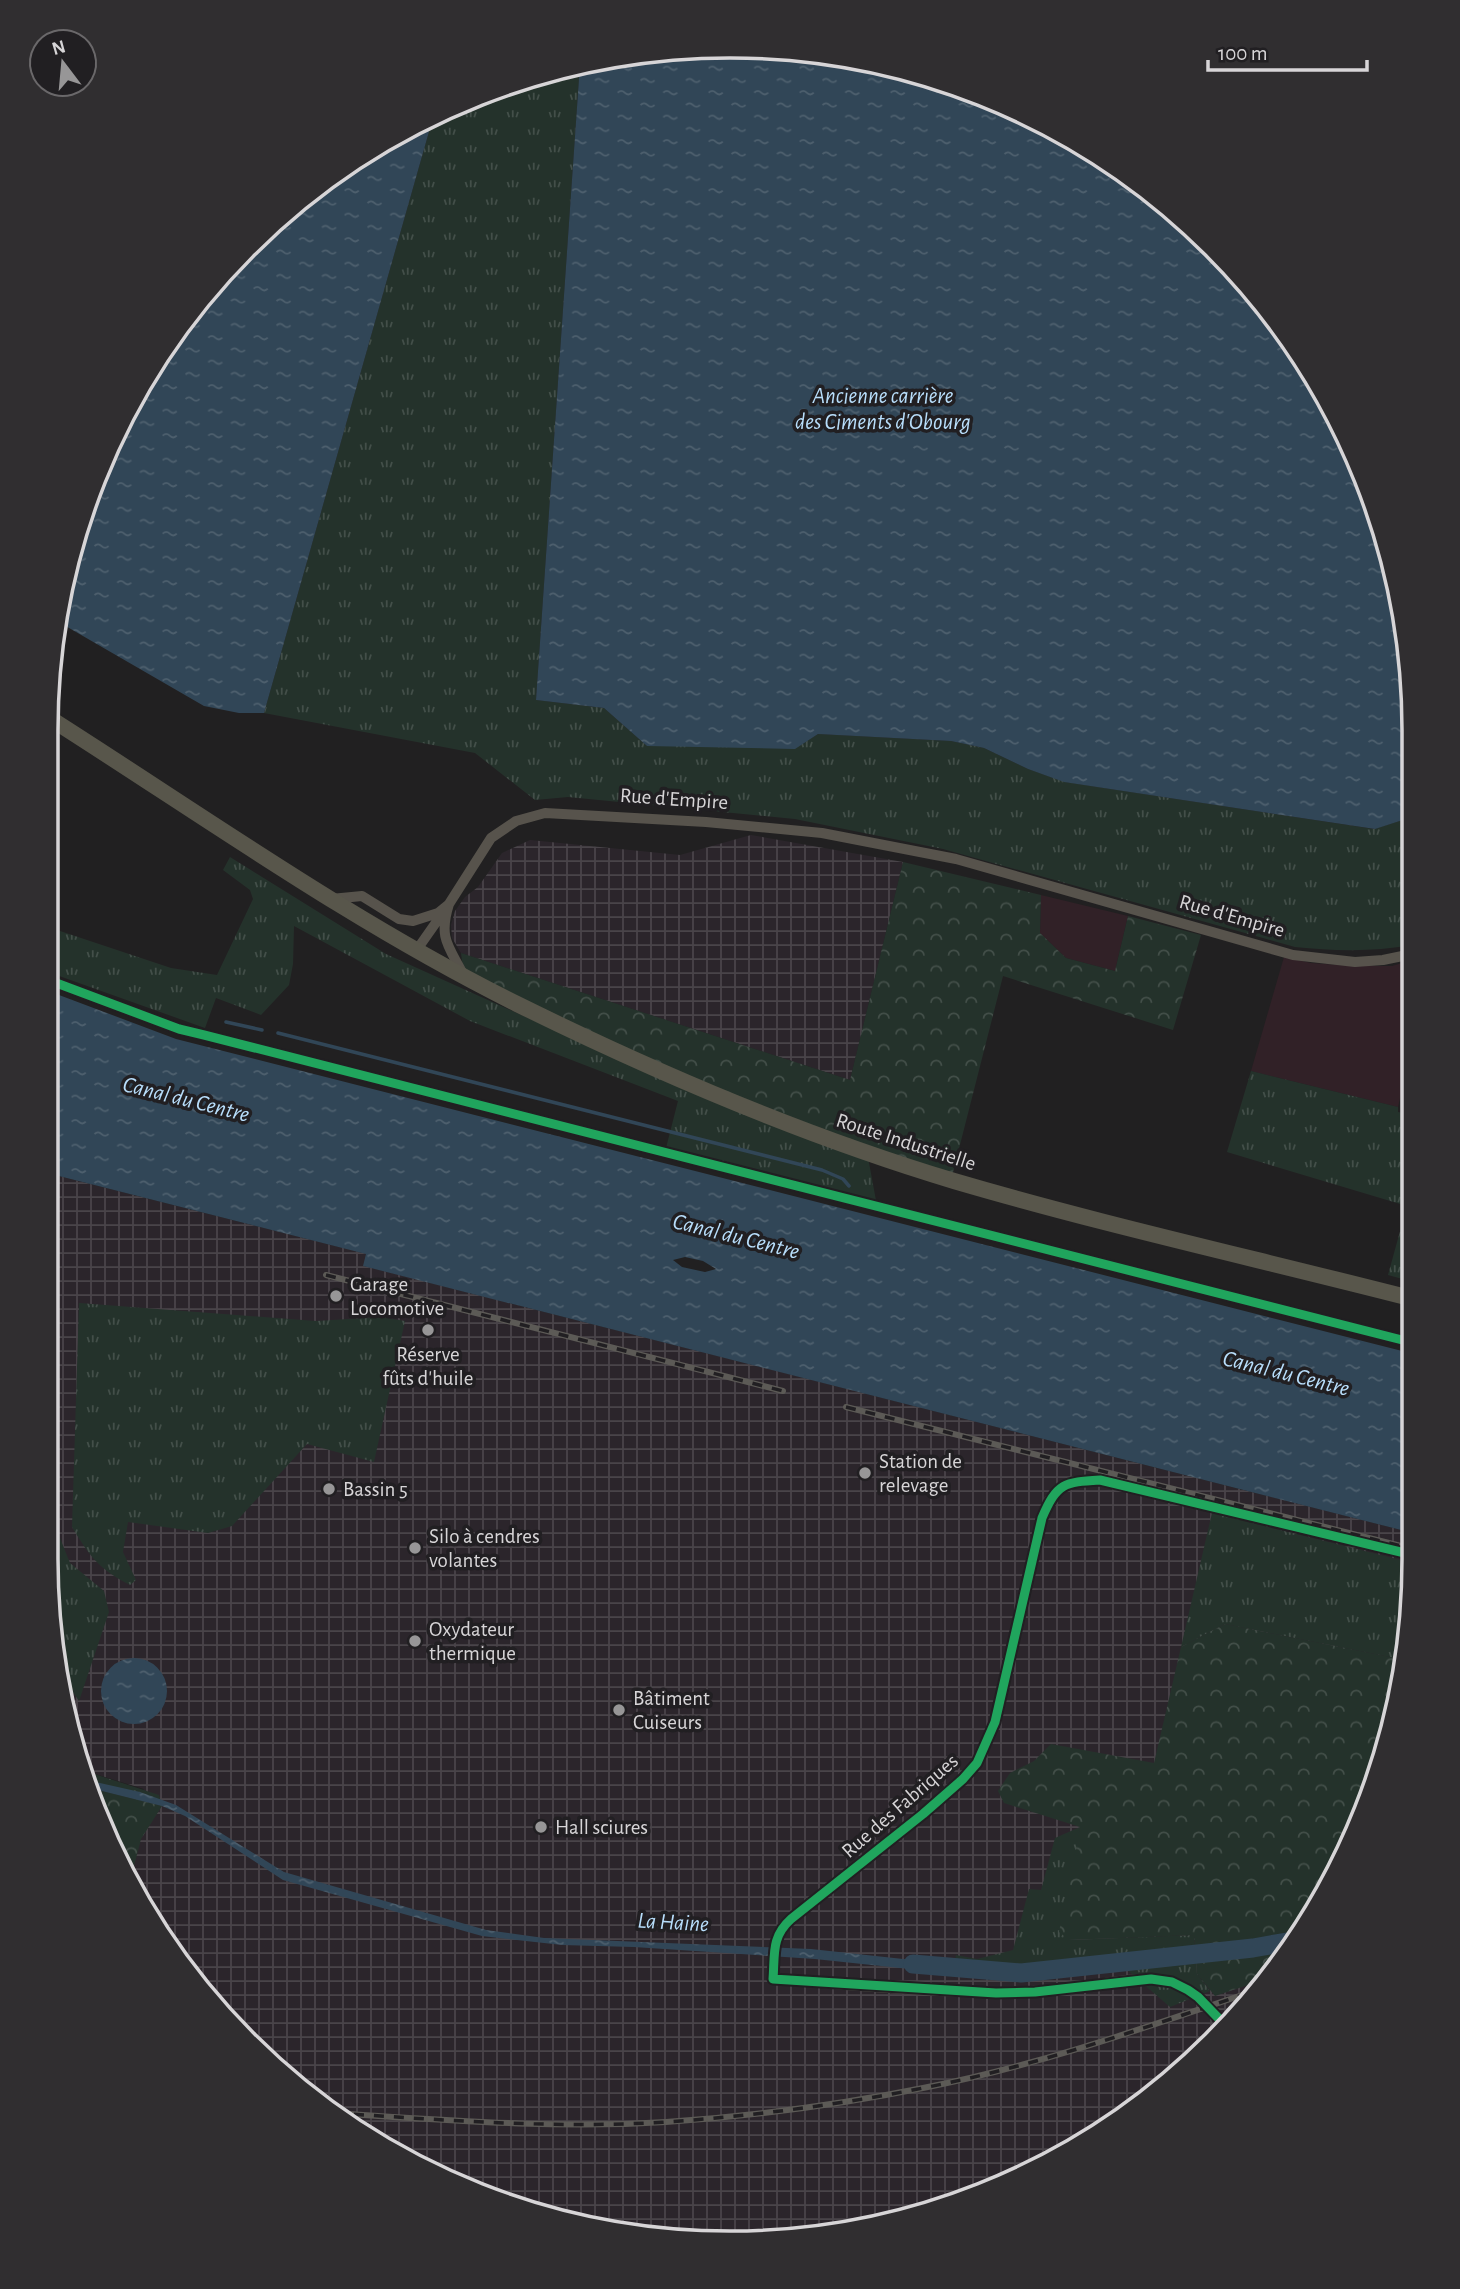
<svg xmlns="http://www.w3.org/2000/svg" width="1460" height="2289" font-family="'Alegreya Sans',sans-serif">
	<style>
		.commercial { fill: #312127 }
		.industrial { fill: url(#industrial-grid) }
		.grass { fill: url(#grass-tufts) }
		.forest { fill: url(#forest-crowns) }
		.water { fill: url(#water-ripples) }
		.pier { fill: #212021 }
		.lines { fill: none; stroke-linecap: round; stroke-linejoin: round }
		.stream { stroke: #314657; stroke-width: 3.5 }
		.river { stroke: #314657; stroke-width: 19 }
		.street { stroke: #57534c; stroke-width: 10 }
		.secondary { stroke: #58564b; stroke-width: 16 }
		.rail-casing { stroke: #5c5a56; stroke-width: 6 }
		.rail { stroke: #211f22; stroke-width: 3.5; stroke-dasharray: 10; stroke-linecap: butt }
		.street-bridge { stroke: #57534c; stroke-width: 10 }
		.cycleway-casing { stroke: #211f22; stroke-width: 13 }
		.cycleway { stroke: #20a55d; stroke-width: 9 }
		.poi-dot { fill: #979697; stroke: #211f22; stroke-width: 2.5 }
		.labels { text-anchor: middle; dominant-baseline: central; stroke-width: 7; stroke-linejoin: round; paint-order: stroke }
		.street-label { font-size: 21px; fill: #d7d5d7; stroke: #211f22 }
		.poi-label { font-size: 21px; fill: #d7d5d7; stroke: #211f22; text-anchor: start }
		.water-label { font-size: 23px; font-style: italic; fill: #b8defb; stroke: #211f22 }
		.rim { fill: none; stroke: #d7d5d7; stroke-width: 3.5 }
	</style>
	<defs>
		<pattern id="industrial-grid" width="8" height="8" patternUnits="userSpaceOnUse" patternTransform="scale(1.75)"><rect width="8" height="8" fill="#2b252b"/><path d="M0 4h8M4 0v8" fill="none" stroke="#494449"/></pattern>
		<pattern id="grass-tufts" width="24" height="20" patternUnits="userSpaceOnUse" patternTransform="scale(1.75)"><rect width="24" height="20" fill="#24322b"/><path d="M3 7l-1-3M5 7V3M7 7l1-3M15 17l-1-3M17 17v-4M19 17l1-3" fill="none" stroke="#434f49"/></pattern>
		<pattern id="forest-crowns" width="20" height="18" patternUnits="userSpaceOnUse" patternTransform="scale(1.75)"><rect width="20" height="18" fill="#24322b"/><path d="M2 6a3 3 0 1 1 6 0M12 15a3 3 0 1 1 6 0" fill="none" stroke="#434f49"/></pattern>
		<pattern id="water-ripples" width="26" height="14" patternUnits="userSpaceOnUse" patternTransform="scale(1.75)"><rect width="26" height="14" fill="#314657"/><path d="M2 4q2-2 4 0t4 0M15 11q2-2 4 0t4 0" fill="none" stroke="#4e606e"/></pattern>
	</defs>
	<rect width="100%" height="100%" fill="#212021"/>
	<path class="commercial" d="M1041,895L1128,916L1115,971L1066,958L1040,933Z
		M1284,957L1311,963L1352,966H1392L1412,960L1411,1051L1398,1107L1251,1071Z"/>
	<path class="industrial" d="M751,835L903,862L850,1080L461,953L452,938L451,925L455,911L465,897L478,887L502,853L530,840L680,855Z
		M51,1174L367,1254L364,1266L1409,1532V1648L1362,1821L1245,2010L1110,2128L908,2220L819,2238L686,2242L510,2207L314,2102L246,2043L161,1940L109,1835L144,1789L79,1769L51,1649Z"/>
	<path class="grass" d="M580,64L536,700L604,708L647,746H799L818,734L951,741L984,748L1028,769L1065,782L1374,829L1412,817V945C1372,952 1335,951 1295,947L943,849L795,819L568,797L535,800L475,753L264,713L434,114L552,69Z
		M230,857L386,954L681,1087L867,1152L877,1206L665,1152L678,1101L470,1021L294,926L293,964L289,985L261,1015L216,998L205,1028L51,973V928L171,968L217,975L253,899L250,890L223,870Z
		M1251,1071L1398,1107V1112L1411,1115L1410,1281L1388,1275L1407,1206L1227,1152Z
		M51,1285L56,1317V1528L70,1563L104,1591L109,1612L79,1701L55,1666L51,1649Z
		M79,1303L316,1321L381,1317L405,1321L374,1462L307,1444L232,1526L208,1533L128,1522L123,1552L136,1580L130,1585C99,1569 90,1557 72,1527Z
		M1212,1513L1409,1562V1648L1405,1660L1225,1624L1181,1647Z
		M79,1769L159,1795L162,1806L86,1787Z
		M1080,1827L1069,1940L1194,1935L1197,1974L1210,1991L1170,2007L1126,1969L1029,1981L952,1974L956,1955L977,1959L1013,1950L1029,1889L1041,1890L1055,1838Z"/>
	<path class="forest" d="M903,862L1041,895L1040,933L1066,958L1115,971L1128,916L1201,935L1173,1030L1003,976L951,1180L782,1121L464,976L461,953L850,1080Z
		M1225,1624L1405,1660L1362,1821L1263,1980L1215,1996L1197,1974L1194,1935L1069,1940L1059,1932L1080,1827L1004,1803L998,1791L1010,1773L1034,1761L1051,1744L1154,1763L1181,1647Z
		M86,1787L162,1806L141,1839L131,1878Z"/>
	<path class="water" d="M685,47L819,51L950,82L1072,137L1181,215L1273,314L1344,428L1391,553L1413,686L1412,817L1375,829L1064,782L1028,769L984,748L951,741L818,734L795,749L647,746L604,708L536,700L580,64Z
		M434,114L264,713H239L204,706L57,621L116,428L215,279L313,187Z
		M51,992L176,1039L1410,1353L1409,1532L363,1266L366,1254L51,1174Z
		M101 1691a33 33 0 1 1 66 0a33 33 0 1 1-66 0Z
		M82,1779L140,1792L176,1805L284,1872L486,1930L544,1938L811,1949L940,1963L938,1972L815,1959L634,1947L562,1945L482,1936L283,1880L185,1816L162,1806L86,1787Z"/>
	<path class="pier" d="M685,1257L703,1261L716,1269L705,1272L682,1267L673,1260Z"/>
	<g class="lines">
		<path class="stream" d="M226,1022L262,1030
			M278,1033L822,1170L843,1179L849,1186"/>
		<path class="river" d="M913,1964L1021,1973L1253,1948L1287,1942"/>
		<path class="street" d="M331,899L362,896L399,919L413,921L438,913L449,904C438,939 449,946 464,976
			M416,951L449,904L491,838L516,821L545,813L706,822L822,833L956,859L1293,955L1355,962L1383,960L1412,954
			M1071,1988C973,1998 871,1987 773,1979L776,1941L783,1926L923,1814L963,1779L977,1763L995,1722L1038,1532L1049,1500L1063,1487L1071,1482L1100,1480L1409,1554"/>
		<path class="secondary" d="M51,719C205,817 354,923 517,1004C657,1073 804,1136 954,1181C1104,1225 1258,1259 1410,1298"/>
		<g class="rail-casing">
			<path id="rail" d="M326,1275L783,1391
				M846,1407L1409,1548
				M334,2113C445,2120 556,2129 666,2122C752,2116 838,2105 923,2088C1037,2066 1147,2027 1257,1990"/>
		</g>
		<use href="#rail" class="rail"/>
		<path class="street-bridge" d="M1071,1988C1107,1984 1153,1970 1186,1988C1202,1997 1214,2013 1226,2026"/>
		<g class="cycleway-casing">
			<path id="cycleway" d="M51,981L179,1029L204,1035L1410,1342
				M1226,2026L1198,1997L1188,1990L1172,1982L1151,1979L1035,1992L996,1993L773,1979C775,1954 771,1937 791,1919L923,1814L963,1779L977,1763L995,1722L1042,1518C1057,1483 1064,1482 1100,1480L1409,1554"/>
		</g>
		<use href="#cycleway" class="cycleway"/>
	</g>
	<g class="poi-dot">
		<circle cx="336" cy="1296" r="7"/>
		<circle cx="428" cy="1330" r="7"/>
		<circle cx="865" cy="1473" r="7"/>
		<circle cx="329" cy="1489" r="7"/>
		<circle cx="415" cy="1548" r="7"/>
		<circle cx="415" cy="1641" r="7"/>
		<circle cx="619" cy="1710" r="7"/>
		<circle cx="541" cy="1827" r="7"/>
	</g>
	<g class="labels">
		<g class="street-label">
			<text transform="translate(674 799) rotate(4)">Rue d'Empire</text>
			<text transform="translate(1232 916) rotate(16)">Rue d'Empire</text>
			<text transform="translate(906 1142) rotate(18)">Route Industrielle</text>
			<text transform="translate(900 1806) rotate(-41)">Rue des Fabriques</text>
		</g>
		<g class="poi-label">
			<text x="350" y="1284">Garage<tspan x="350" dy="24">Locomotive</tspan></text>
			<text x="428" y="1354" text-anchor="middle">Réserve<tspan x="428" dy="24">fûts d'huile</tspan></text>
			<text x="879" y="1461">Station de<tspan x="879" dy="24">relevage</tspan></text>
			<text x="343" y="1489">Bassin 5</text>
			<text x="429" y="1536">Silo à cendres<tspan x="429" dy="24">volantes</tspan></text>
			<text x="429" y="1629">Oxydateur<tspan x="429" dy="24">thermique</tspan></text>
			<text x="633" y="1698">Bâtiment<tspan x="633" dy="24">Cuiseurs</tspan></text>
			<text x="555" y="1827">Hall sciures</text>
		</g>
		<g class="water-label">
			<text x="883" y="396">Ancienne carrière<tspan x="883" dy="26">des Ciments d'Obourg</tspan></text>
			<text transform="translate(186 1100) rotate(14)">Canal du Centre</text>
			<text transform="translate(736 1237) rotate(14)">Canal du Centre</text>
			<text transform="translate(1286 1374) rotate(14)">Canal du Centre</text>
			<text transform="translate(673 1923) rotate(3)">La Haine</text>
		</g>
	</g>
	<path d="M0 0H1460V2289H0ZM730 58H730A672 672 0 0 1 1402 730V1559A672 672 0 0 1 730 2231H730A672 672 0 0 1 58 1559V730A672 672 0 0 1 730 58Z" fill="#302e30" fill-rule="evenodd"/>
	<path class="rim" d="M730 58H730A672 672 0 0 1 1402 730V1559A672 672 0 0 1 730 2231H730A672 672 0 0 1 58 1559V730A672 672 0 0 1 730 58Z"/>
	<g transform="translate(63 63) rotate(344)"><circle r="33" fill="#211f22" stroke="#6a686a" stroke-width="2"/>
	<path d="M0-5L12 26L0 18L-12 26Z" fill="#979697"/>
	<text y="-10" font-size="19" font-weight="bold" text-anchor="middle" fill="#d7d5d7">N</text>
	</g>
	<path d="M1208 60v10h159v-10" fill="none" stroke="#d7d5d7" stroke-width="3.5"/>
	<text x="1218" y="60" font-size="21" fill="#d7d5d7" stroke="#211f22" stroke-width="5" paint-order="stroke">100 m</text>
</svg>
